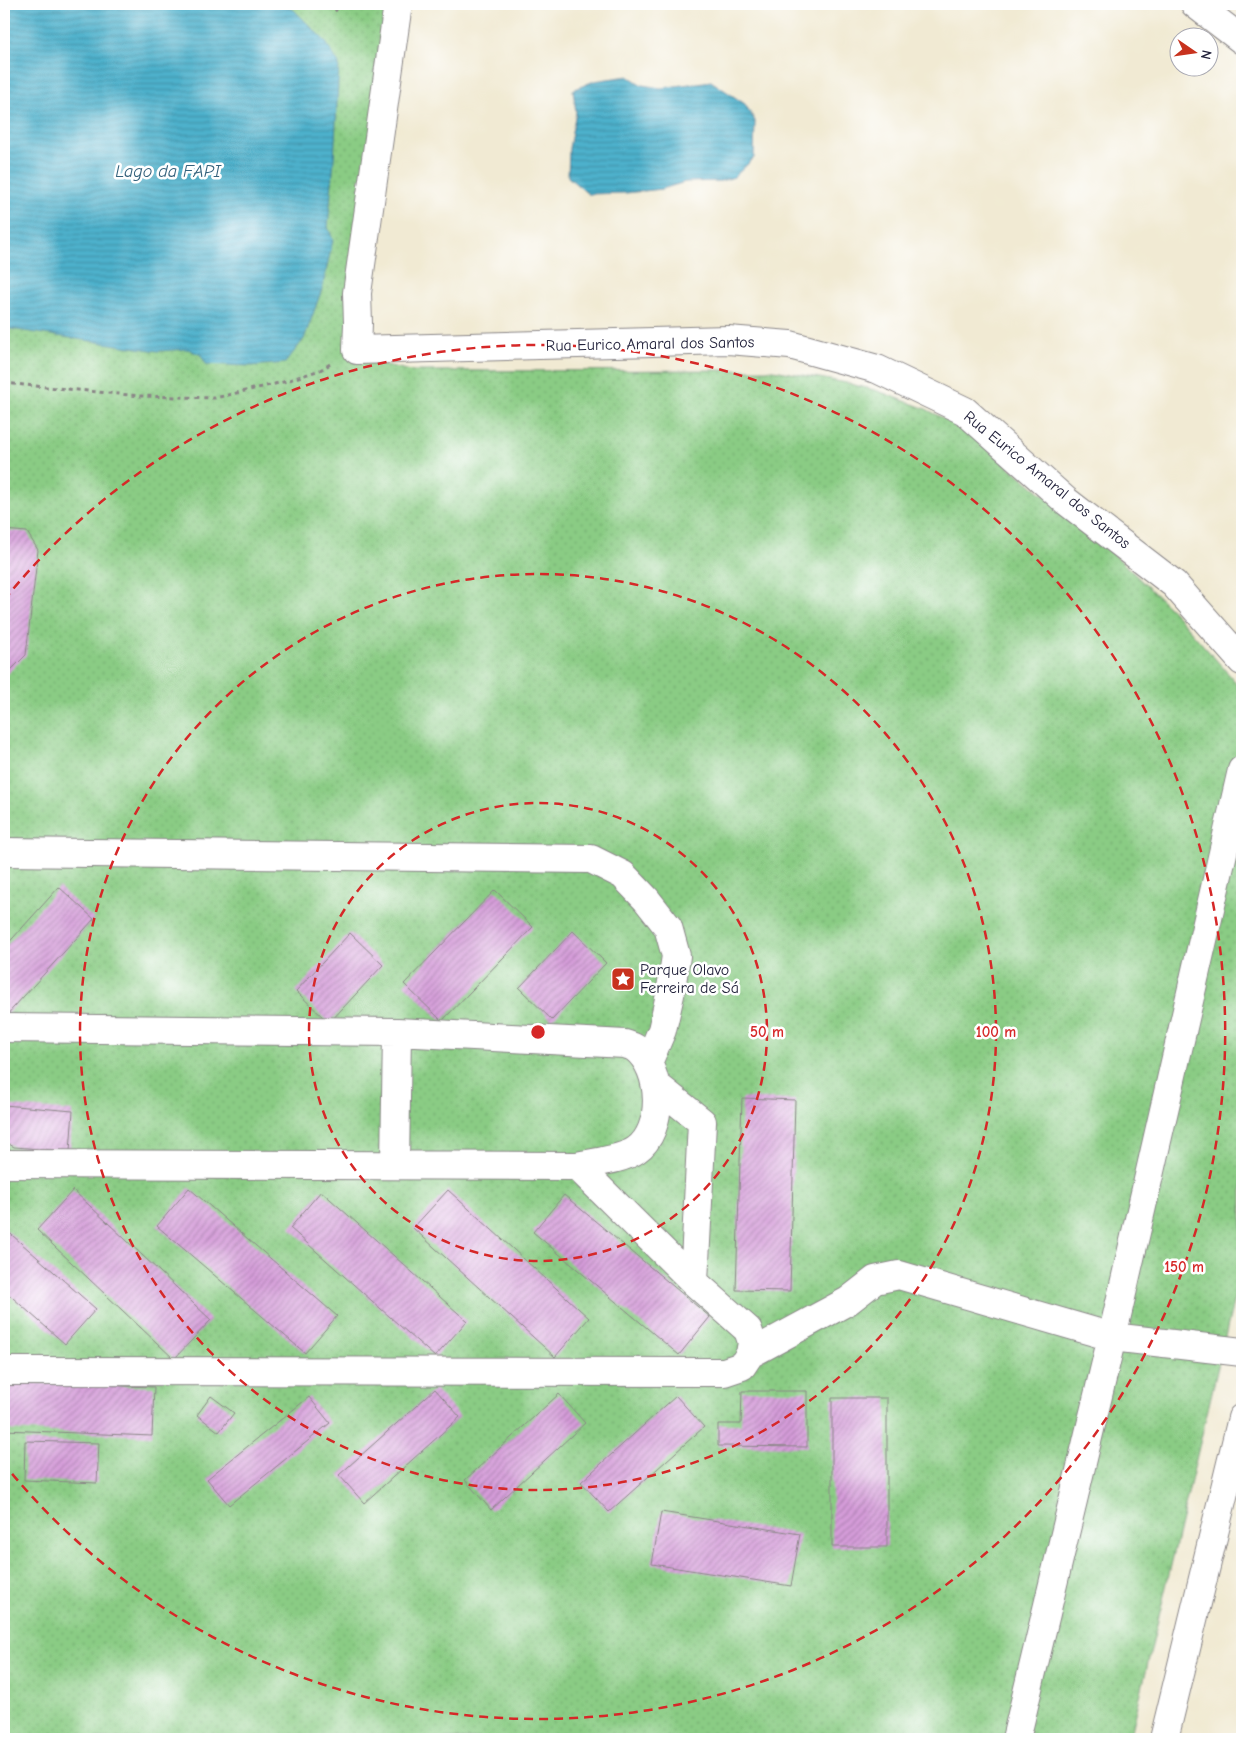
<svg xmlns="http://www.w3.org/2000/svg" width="1246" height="1743" font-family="'Comic Neue',sans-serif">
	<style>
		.park { fill: url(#park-dots); stroke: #567760 }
		.water { fill: url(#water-rules); stroke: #386a84 }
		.building { fill: url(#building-hatch) }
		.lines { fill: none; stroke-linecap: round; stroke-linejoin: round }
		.minor-casing { stroke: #8a8687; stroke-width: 30 }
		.path { stroke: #8a8687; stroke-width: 3; stroke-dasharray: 4 4; stroke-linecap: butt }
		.minor { stroke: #fff; stroke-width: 28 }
		.ring { fill: none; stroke: #d62828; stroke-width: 2.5; stroke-dasharray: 9 6 }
		.labels { text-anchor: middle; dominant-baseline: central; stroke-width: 5; stroke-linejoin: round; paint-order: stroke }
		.street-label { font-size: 16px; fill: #22223b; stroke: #fff }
		.poi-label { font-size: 16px; fill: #22223b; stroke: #fff; text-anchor: start }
		.water-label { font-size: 18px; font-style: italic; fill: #35627c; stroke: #fff }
		.centre { fill: #d62828; stroke: #fff; stroke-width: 2.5 }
		.ring-label { font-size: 15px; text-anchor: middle; font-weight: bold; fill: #d62828; stroke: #fff; stroke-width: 5; stroke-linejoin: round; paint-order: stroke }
	</style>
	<defs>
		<pattern id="park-dots" width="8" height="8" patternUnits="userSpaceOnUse" patternTransform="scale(1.25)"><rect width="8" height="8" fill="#8acc84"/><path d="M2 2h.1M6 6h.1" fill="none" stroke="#77af73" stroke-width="1.8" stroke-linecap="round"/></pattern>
		<pattern id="water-rules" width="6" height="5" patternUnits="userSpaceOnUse" patternTransform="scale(1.25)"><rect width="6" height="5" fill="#4db1cc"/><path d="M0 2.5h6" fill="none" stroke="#4090a7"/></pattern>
		<pattern id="building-hatch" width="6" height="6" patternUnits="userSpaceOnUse" patternTransform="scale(1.25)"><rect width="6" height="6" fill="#d59cd9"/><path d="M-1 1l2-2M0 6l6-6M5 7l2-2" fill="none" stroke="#ac7fb1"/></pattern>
	</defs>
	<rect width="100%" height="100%" fill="#fff"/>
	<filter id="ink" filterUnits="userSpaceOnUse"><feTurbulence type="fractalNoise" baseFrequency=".02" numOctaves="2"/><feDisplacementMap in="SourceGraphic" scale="10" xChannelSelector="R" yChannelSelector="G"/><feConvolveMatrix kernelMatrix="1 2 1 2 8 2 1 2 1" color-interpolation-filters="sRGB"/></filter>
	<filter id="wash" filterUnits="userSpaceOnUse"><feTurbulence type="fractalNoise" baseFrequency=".0096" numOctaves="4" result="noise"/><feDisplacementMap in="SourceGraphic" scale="20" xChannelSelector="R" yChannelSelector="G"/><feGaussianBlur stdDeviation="1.12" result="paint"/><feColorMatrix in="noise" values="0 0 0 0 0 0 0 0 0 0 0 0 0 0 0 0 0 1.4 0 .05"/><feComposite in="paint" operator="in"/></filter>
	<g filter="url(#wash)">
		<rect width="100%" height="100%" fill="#f1ead3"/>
		<path class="park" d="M4,4H394L349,356L411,371L774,370L847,383L878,391L926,409L963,429L1100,541L1172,610L1234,680L1242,694V1265L1130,1739H4Z"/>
		<path class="water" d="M4,4H283L294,10L325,41L339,64L334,160L328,227L333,240L322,289L304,339L285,363L251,366L206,364L201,355L188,349L158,351L4,328Z
			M628,76L642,85L661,88L711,81L745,104L755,121L754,158L734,177L721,181L685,182L662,189L626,193L588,194L568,177L569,148L576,112L573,90L594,81Z"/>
		<g id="blocks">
			<path class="building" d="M4,530L27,532L38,550L26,655L4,677Z
				M59,887L94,919L4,1018V948Z
				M495,890L533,927L442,1021L404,984Z
				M573,931L606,963L552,1020L519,988Z
				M350,933L383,965L329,1023L296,991Z
				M742,1098L795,1100L790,1291L736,1290Z
				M4,1105L73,1111L70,1151L14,1147L4,1141Z
				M189,1188L337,1316L305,1353L157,1226Z
				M73,1190L211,1320L174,1359L37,1230Z
				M448,1190L589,1318L555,1357L413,1228Z
				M321,1191L467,1321L435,1357L290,1228Z
				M564,1195L710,1317L679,1355L533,1232Z
				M4,1228L96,1309L65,1344L4,1290Z
				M4,1382L154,1387L152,1436L4,1430Z
				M435,1389L460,1417L364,1503L339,1475Z
				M742,1391H807V1447L718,1446V1424H741Z
				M559,1394L585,1423L491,1510L465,1480Z
				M211,1396L234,1413L219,1432L197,1415Z
				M676,1396L704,1427L609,1512L581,1482Z
				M309,1397L330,1423L229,1505L207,1479Z
				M832,1398H887V1547H832Z
				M25,1441L99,1443L97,1483L24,1480Z
				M661,1512L800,1534L791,1586L652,1564Z"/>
		</g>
	</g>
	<g filter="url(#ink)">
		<use href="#blocks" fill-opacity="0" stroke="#8a8687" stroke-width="1"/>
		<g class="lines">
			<g class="minor-casing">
				<path id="minor" d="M398,4L357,293L358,323L357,350L728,340L790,345L877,369L965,411L1066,501L1174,584L1242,661
					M1195,4L1242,40
					M4,852L591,859L623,875L646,899L668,927L676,956L670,995L662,1030L648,1063
					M4,1028L397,1032L625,1044C628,1045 632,1046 635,1048C663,1069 665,1130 636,1150C622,1160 594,1162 577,1166L4,1164
					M656,1085L702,1122L694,1282
					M395,1165L397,1032
					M750,1354L848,1301L875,1280L899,1275L1112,1337L1242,1352
					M4,1371L724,1372L742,1366L750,1354L752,1342L748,1330L694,1282L577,1166
					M1016,1739L1112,1337L1242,770
					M1164,1739L1242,1418"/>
			</g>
			<path class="path" d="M329,4L337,11
				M4,383L140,396L215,398L283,382L320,370L332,363"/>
			<use href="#minor" class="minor"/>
		</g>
	</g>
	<g class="ring">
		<circle cx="538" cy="1032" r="229"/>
		<circle cx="538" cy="1032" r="458"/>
		<path d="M4 600A687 687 0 1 1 4 1464"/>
	</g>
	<defs>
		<g id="sight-square" transform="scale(1.25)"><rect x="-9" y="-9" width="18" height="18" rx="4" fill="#c8321e" stroke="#fff"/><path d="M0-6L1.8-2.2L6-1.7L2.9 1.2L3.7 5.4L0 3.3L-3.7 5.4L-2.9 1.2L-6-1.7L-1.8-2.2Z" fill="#fff"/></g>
	</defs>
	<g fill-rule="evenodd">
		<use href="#sight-square" x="623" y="979"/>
	</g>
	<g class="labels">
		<g class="street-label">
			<text transform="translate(650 344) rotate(-1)">Rua Eurico Amaral dos Santos</text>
			<text transform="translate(1047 480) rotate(39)">Rua Eurico Amaral dos Santos</text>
		</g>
		<g class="poi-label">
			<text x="640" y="970">Parque Olavo<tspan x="640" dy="18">Ferreira de Sá</tspan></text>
		</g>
		<g class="water-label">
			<text x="168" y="171">Lago da FAPI</text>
		</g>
	</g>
	<circle cx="538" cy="1032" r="8" class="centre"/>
	<g class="ring-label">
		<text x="767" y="1037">50 m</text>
		<text x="996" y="1037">100 m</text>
		<text x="1184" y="1272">150 m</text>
	</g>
	<rect width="1246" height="1743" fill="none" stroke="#fff" stroke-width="20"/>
	<g transform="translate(1194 52) rotate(103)"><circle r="24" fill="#ffffff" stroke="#a7a7b1"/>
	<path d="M0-4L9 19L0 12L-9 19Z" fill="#c8321e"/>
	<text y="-8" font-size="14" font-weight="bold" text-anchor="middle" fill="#22223b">N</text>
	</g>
</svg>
